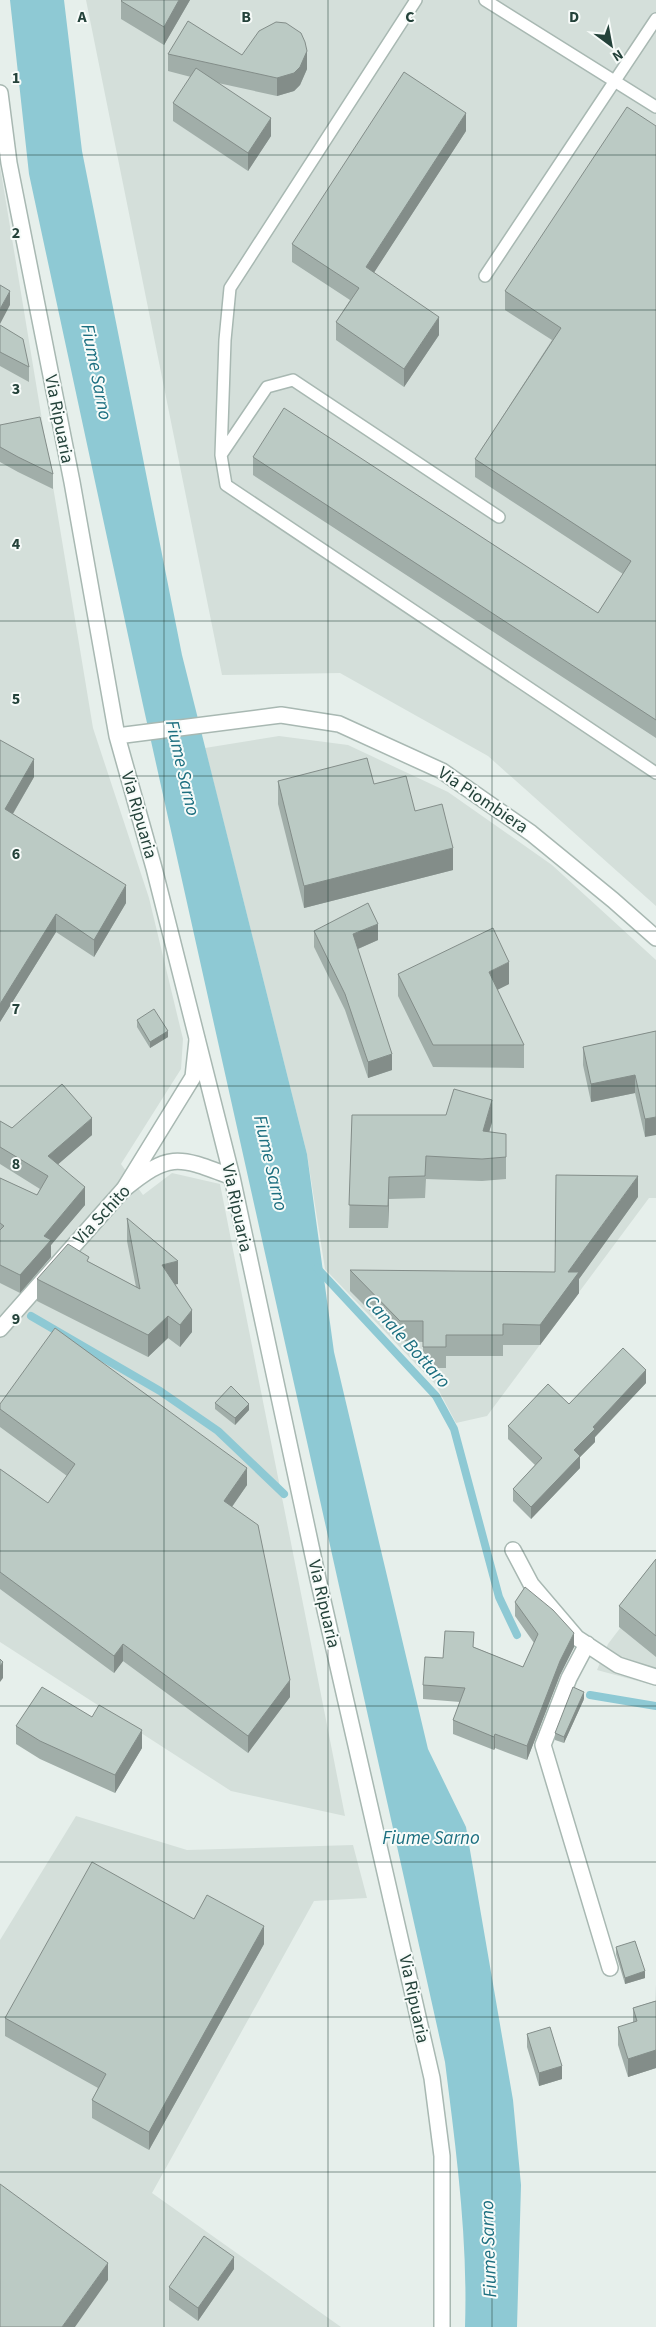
<svg xmlns="http://www.w3.org/2000/svg" width="656" height="2327" font-family="'Source Sans 3',sans-serif">
	<style>
		.built { fill: #d4dfda }
		.water { fill: #8ec9d4 }
		.lines { fill: none; stroke-linecap: round; stroke-linejoin: round }
		.stream { stroke: #8ec9d4; stroke-width: 8 }
		.service-casing { stroke: #a8b8b2; stroke-width: 14 }
		.minor-casing { stroke: #a8b8b2; stroke-width: 18 }
		.tertiary-casing { stroke: #a8b8b2; stroke-width: 18 }
		.service { stroke: #fff; stroke-width: 11 }
		.minor { stroke: #fff; stroke-width: 15 }
		.tertiary { stroke: #fff; stroke-width: 15 }
		.wall { fill: #a1aea9 }
		.shaded-wall { fill: #838d89 }
		.building { fill: #bbcac4; stroke: #838d89 }
		.grid { fill: none; stroke: #24423a; stroke-width: 1; stroke-opacity: 0.55 }
		.labels { text-anchor: middle; dominant-baseline: central; stroke-width: 4; stroke-linejoin: round; paint-order: stroke }
		.street-label { font-size: 18px; fill: #24423a; stroke: #f7fbf9 }
		.water-label { font-size: 19px; font-style: italic; fill: #1c6f80; stroke: #f7fbf9 }
		.grid-label { font-size: 16px; text-anchor: middle; font-weight: bold; fill: #24423a; stroke: #f7fbf9; stroke-width: 4; stroke-linejoin: round; paint-order: stroke }
	</style>
	<rect width="100%" height="100%" fill="#e6efeb"/>
	<path class="built" d="M86,0H656V906L488,756L340,673L222,675Z
		M0,166L93,728L149,898L183,1039L181,1069L121,1164L143,1195L172,1173L220,1184L345,1816L231,1791L0,1642Z
		M279,736L348,745L448,792L552,865L656,960V1198H649L487,1416L456,1423L436,1385L325,1269L307,1154L205,748Z
		M656,1581V1686L597,1670L608,1644Z
		M76,1816L187,1850L353,1845L367,1898L314,1901L152,2193L341,2327H0V1940Z"/>
	<path class="water" d="M10,0H64L82,151L182,655L307,1154L334,1352L428,1749L466,1827L513,2100L521,2185L517,2327H465C468,2238 456,2150 445,2062L143,705L29,174Z"/>
	<g class="lines">
		<path class="stream" d="M317,1268L436,1396L454,1429L499,1597L517,1635
			M31,1316L160,1391L218,1431L284,1494
			M590,1695L656,1706"/>
		<g class="service-casing">
			<path id="service" d="M485,0L656,107
				M485,276L656,19
				M221,455L225,340L230,288L416,0
				M499,517L293,380L267,387L221,455L226,485L656,773"/>
		</g>
		<g class="minor-casing">
			<path id="minor" d="M124,1189L193,1077L197,1040
				M513,1550L531,1584L577,1638L618,1665L656,1677
				M587,1644L569,1678L543,1745L610,1968"/>
		</g>
		<g class="tertiary-casing">
			<path id="tertiary" d="M0,93L9,163L72,482L117,736L154,868L232,1177L318,1579L432,2078L442,2156V2327
				M117,736L281,715L339,724L442,771L531,833L613,900L656,938
				M0,1329L123,1190C170,1152 177,1156 232,1177"/>
		</g>
		<use href="#service" class="service"/>
		<use href="#minor" class="minor"/>
		<use href="#tertiary" class="tertiary"/>
	</g>
	<path class="wall" d="M190,0L164,45L121,19V1Z
		M168,54L242,55L307,69L300,85L294,91L277,96L218,83L271,136L248,171L173,121V103L191,77L168,71Z
		M656,126V738L253,475V457L598,613L623,574L475,477V459L552,340L505,310V291Z
		M466,131L374,272L439,335L404,387L336,340V322L350,300L292,262V244Z
		M0,325L29,367V382L0,366Z
		M0,425L53,474V489L18,472L0,462Z
		M0,740L34,777L13,814L126,903L94,957L56,932L0,1022Z
		M278,781L374,784L415,811L453,870L304,908L278,804Z
		M314,931L378,940L358,949L392,1070L368,1078L345,1010L314,947Z
		M398,974L509,984L497,990L524,1045V1068L433,1067L398,996Z
		M137,1020L168,1037L150,1048L137,1027Z
		M656,1031L645,1137L635,1093L591,1102L583,1065V1047Z
		M352,1115L492,1122L489,1132L506,1157V1179L482,1181L426,1179L425,1198L389,1199L388,1228H349Z
		M0,1121L12,1128L92,1135L58,1164L85,1205L51,1245V1257L20,1293L0,1283V1178L37,1195L40,1189L0,1164Z
		M638,1197L579,1279V1293L540,1345H503V1356H446V1368H423V1342L400,1341L350,1291V1270L555,1272Z
		M127,1218L178,1284H175L192,1332L180,1347L168,1338L148,1357L37,1301V1279L89,1262L136,1287L127,1241Z
		M646,1383L595,1437V1442L580,1457V1468L531,1519L513,1501V1489L535,1465L508,1439V1426L569,1404Z
		M215,1403L249,1410L235,1425L215,1409Z
		M0,1404L247,1485L232,1507L290,1697L248,1753L123,1661L114,1673L0,1589V1469L48,1503L67,1476L0,1427Z
		M656,1559V1657L619,1627V1606Z
		M515,1602L574,1647L560,1675L527,1760L495,1748L494,1750L453,1734V1720L460,1702L423,1699V1685L443,1658L474,1647L523,1667L534,1643L515,1616Z
		M584,1699L564,1743L555,1740V1733Z
		M92,1717L142,1748L115,1793L40,1759L16,1744V1726Z
		M194,1919L264,1944L149,2150L92,2118V2100L98,2088L5,2036V2018Z
		M616,1947L645,1978L625,1984L616,1954Z
		M655,1984L656,2068L628,2077L618,2045V2027L633,2023V2008L655,2001Z
		M527,2034L562,2079L539,2086L527,2047Z
		M234,2269L198,2321L169,2300V2287Z"/>
	<path class="shaded-wall" d="M179,0H190L164,45V27Z
		M307,51V69L300,85L294,91L277,96V78Z
		M466,113V131L366,285V267Z
		M271,118V136L248,171V153Z
		M10,291V305L0,324V309Z
		M439,317V335L404,387V369Z
		M34,759V777L5,827V809Z
		M453,848V870L304,908V886Z
		M126,885V903L94,957V940Z
		M56,914V932L0,1022V1004Z
		M378,924V940L353,951V934Z
		M509,962V984L489,994V972Z
		M168,1031V1037L150,1048V1042Z
		M392,1054V1070L368,1078V1062Z
		M635,1075V1093L591,1102V1084Z
		M492,1100V1122L483,1153V1131Z
		M656,1117V1135L645,1137V1119Z
		M92,1118V1135L48,1173V1156Z
		M638,1176V1197L579,1279V1293L540,1345V1325L568,1272Z
		M389,1177V1199L388,1228V1206Z
		M85,1187V1205L51,1245V1257L20,1293V1275L44,1236Z
		M178,1261V1284L162,1287V1265Z
		M192,1310V1332L180,1347V1325Z
		M168,1316V1338L148,1357V1335Z
		M646,1370V1383L595,1437V1442L580,1457V1468L531,1519V1507L574,1450L593,1427Z
		M249,1404V1410L235,1425V1418Z
		M247,1468V1485L224,1518V1501Z
		M574,1633V1647L560,1675L527,1760V1746L560,1661Z
		M123,1644V1661L114,1673V1656Z
		M3,1662V1678L0,1682V1666Z
		M290,1680V1697L248,1753V1736Z
		M584,1692V1699L564,1743V1737Z
		M142,1730V1748L115,1793V1775Z
		M495,1734V1748L494,1750V1737Z
		M264,1926V1944L149,2150V2132Z
		M645,1971V1978L625,1984V1978Z
		M656,2050V2068L628,2077V2059Z
		M562,2066V2079L539,2086V2073Z
		M234,2257V2269L198,2321V2308Z
		M108,2263V2280L75,2327H62Z"/>
	<path class="building" d="M122,0H179L164,27L121,1Z
		M188,21L242,55L259,31L276,22L286,23L301,33L305,42L307,51L300,67L294,73L277,78L168,54Z
		M196,68L271,118L248,153L173,103Z
		M404,72L466,113L366,267L439,317L404,369L336,322L359,288L292,244Z
		M627,107L656,126V720L253,457L284,408L598,613L631,561L475,459L561,328L505,291Z
		M0,285L10,291L0,309Z
		M0,325L23,339L29,367L0,352Z
		M40,417L53,474L18,457L0,447V425Z
		M0,740L34,759L5,809L126,885L94,940L56,914L0,1004Z
		M367,758L374,784L406,776L415,811L442,804L453,848L304,886L278,781Z
		M368,903L378,924L353,934L392,1054L368,1062L345,994L314,931Z
		M493,928L509,962L489,972L524,1045H433L398,974Z
		M154,1009L168,1031L150,1042L137,1020Z
		M656,1031V1117L645,1119L635,1075L591,1084L583,1047Z
		M62,1084L92,1118L48,1156L85,1187L44,1236L51,1240L20,1275L0,1265V1230L4,1226L0,1223V1178L37,1195L48,1176L0,1147V1121L12,1128Z
		M454,1089L492,1100L483,1131L506,1134V1157L482,1159L426,1156L425,1176L389,1177L388,1206L349,1205L352,1115H446Z
		M556,1175L638,1176L568,1272H579L540,1325L503,1324V1335H446V1347H423V1321H400L350,1270L555,1272Z
		M127,1218L178,1261L162,1265L192,1310L180,1325L168,1316L148,1335L37,1279L68,1244L89,1257L87,1261L140,1289Z
		M55,1328L247,1468L224,1501L258,1525L290,1680L248,1736L123,1644L114,1656L0,1572V1469L48,1503L75,1464L0,1409V1404Z
		M623,1348L646,1370L593,1427L595,1429L574,1450L580,1456L531,1507L513,1489L542,1458L508,1426L548,1384L569,1404Z
		M231,1386L249,1404L235,1418L215,1403Z
		M656,1559V1636L619,1606Z
		M525,1587L553,1610L574,1633L560,1661L527,1746L495,1734L494,1737L453,1720L465,1688L423,1685L425,1657L443,1658L445,1631L474,1632L473,1647L523,1667L538,1634L515,1602Z
		M0,1659L3,1662L0,1666Z
		M42,1687L92,1717L99,1705L142,1730L115,1775L40,1741L16,1726Z
		M573,1687L584,1692L564,1737L555,1733Z
		M92,1862L194,1919L207,1895L264,1926L149,2132L92,2100L106,2074L5,2018Z
		M635,1941L645,1971L625,1978L616,1947Z
		M656,2001V2050L628,2059L618,2027L637,2021L633,2008Z
		M550,2027L562,2066L539,2073L527,2034Z
		M0,2184L108,2263L62,2327H0Z
		M204,2236L234,2257L198,2308L169,2287Z"/>
	<path class="grid" d="M164,0V2327M328,0V2327M492,0V2327M0,155H656M0,310H656M0,465H656M0,621H656M0,776H656M0,931H656M0,1086H656M0,1241H656M0,1396H656M0,1551H656M0,1706H656M0,1862H656M0,2017H656M0,2172H656"/>
	<g class="labels">
		<g class="street-label">
			<text transform="translate(59 419) rotate(79)">Via Ripuaria</text>
			<text transform="translate(483 800) rotate(34)">Via Piombiera</text>
			<text transform="translate(139 815) rotate(74)">Via Ripuaria</text>
			<text transform="translate(237 1208) rotate(78)">Via Ripuaria</text>
			<text transform="translate(102 1215) rotate(-47)">Via Schito</text>
			<text transform="translate(324 1604) rotate(77)">Via Ripuaria</text>
			<text transform="translate(414 1999) rotate(78)">Via Ripuaria</text>
		</g>
		<g class="water-label">
			<text transform="translate(96 372) rotate(79)">Fiume Sarno</text>
			<text transform="translate(182 768) rotate(77)">Fiume Sarno</text>
			<text transform="translate(270 1163) rotate(77)">Fiume Sarno</text>
			<text transform="translate(407 1342) rotate(48)">Canale Bottaro</text>
			<text x="431" y="1838">Fiume Sarno</text>
			<text transform="translate(489 2249) rotate(-92)">Fiume Sarno</text>
		</g>
	</g>
	<g class="grid-label">
		<text x="82" y="22">A</text>
		<text x="246" y="22">B</text>
		<text x="410" y="22">C</text>
		<text x="574" y="22">D</text>
		<text x="16" y="83">1</text>
		<text x="16" y="238">2</text>
		<text x="16" y="394">3</text>
		<text x="16" y="549">4</text>
		<text x="16" y="704">5</text>
		<text x="16" y="859">6</text>
		<text x="16" y="1014">7</text>
		<text x="16" y="1169">8</text>
		<text x="16" y="1324">9</text>
	</g>
	<g transform="translate(611 45) rotate(148)" stroke="#f7fbf9" stroke-width="4" paint-order="stroke">
	<path d="M0-4L9 19L0 12L-9 19Z" fill="#24423a"/>
	<text y="-8" font-size="14" font-weight="bold" text-anchor="middle" fill="#24423a">N</text>
	</g>
</svg>
